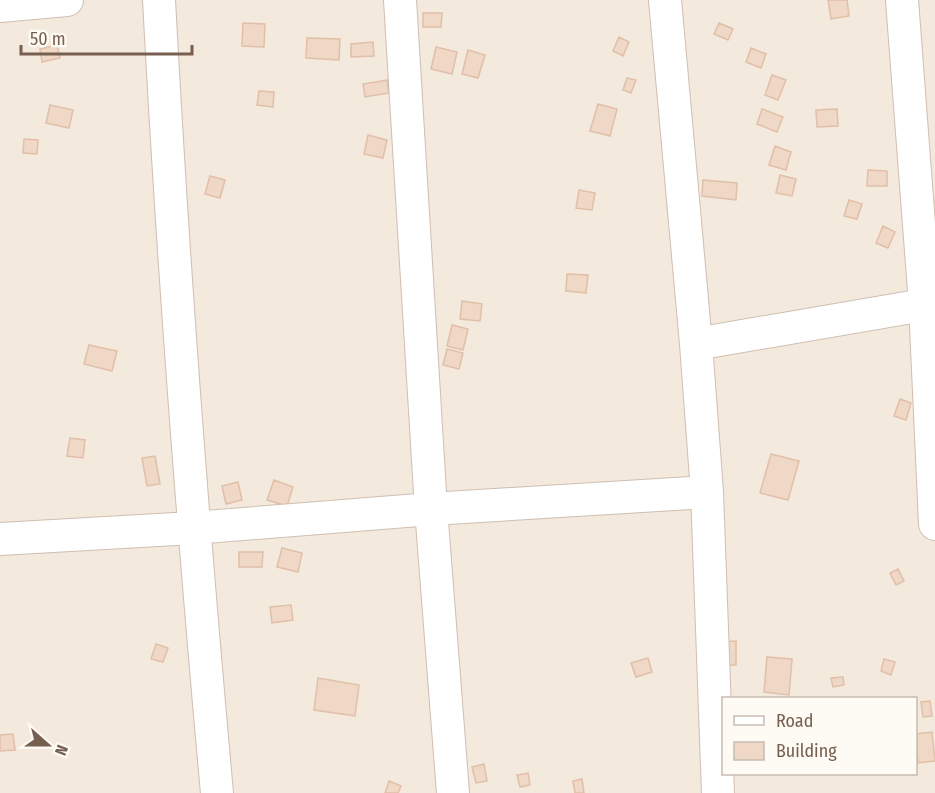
<svg xmlns="http://www.w3.org/2000/svg" width="935" height="793" font-family="'Fira Sans Condensed',sans-serif">
	<style>
		.residential { fill: #f3e9dc; fill-rule: evenodd }
		.building { fill: #efd8c6; stroke: #e1bfa8; stroke-width: 1.5 }
		.lines { fill: none; stroke-linecap: round; stroke-linejoin: round }
		.minor-casing { stroke: #cebfb2; stroke-width: 34 }
		.minor { stroke: #fff; stroke-width: 32 }
	</style>
	<rect width="100%" height="100%" fill="#fcf6ed"/>
	<path class="residential" d="M0,0H935V793H0ZM724,698H916V774H724Z"/>
	<path class="building" d="M828,0H847L849,16L831,19Z
		M423,13H442L441,27H423Z
		M243,23L265,24L264,47L242,46Z
		M719,23L733,29L728,40L714,34Z
		M619,37L629,42L623,56L613,51Z
		M307,38L340,39L339,60L306,58Z
		M373,42L374,56L351,57V44Z
		M57,45L60,58L42,62L40,49Z
		M436,47L457,52L452,74L431,69Z
		M751,48L766,54L761,68L746,62Z
		M468,50L485,55L478,78L462,74Z
		M772,75L786,80L778,100L765,95Z
		M627,78L636,80L631,93L623,90Z
		M387,80L389,93L365,97L363,84Z
		M259,91L274,92L273,107L257,105Z
		M598,104L617,109L610,136L590,131Z
		M50,105L73,110L69,128L46,123Z
		M762,109L783,117L777,132L757,124Z
		M837,109L838,126L817,127L816,110Z
		M368,135L387,140L383,158L364,154Z
		M24,139L38,140L37,154L23,153Z
		M775,146L791,152L786,170L769,165Z
		M868,170L887,171V186H867Z
		M780,175L796,179L792,196L776,193Z
		M210,176L225,180L220,198L205,194Z
		M703,180L737,183L736,200L702,196Z
		M579,190L595,193L592,210L576,208Z
		M849,200L862,204L857,219L844,216Z
		M883,226L895,232L888,248L876,243Z
		M567,274L588,275L586,293L566,291Z
		M462,301L482,304L480,321L460,319Z
		M452,325L468,329L463,350L447,346Z
		M89,345L117,351L112,371L84,364Z
		M447,349L463,353L459,369L443,365Z
		M900,399L911,403L906,420L894,416Z
		M70,438L85,440L83,458L67,456Z
		M771,454L799,461L788,500L760,493Z
		M155,456L160,484L147,486L142,458Z
		M274,480L293,487L287,506L267,500Z
		M238,482L242,500L226,504L222,486Z
		M282,548L302,553L298,572L277,567Z
		M239,552H263L262,567H239Z
		M898,569L904,581L896,585L890,573Z
		M291,605L293,620L272,623L270,607Z
		M736,641V665H724L723,642Z
		M156,644L168,648L163,662L151,659Z
		M767,657L792,659L789,695L764,692Z
		M648,658L652,672L636,677L631,663Z
		M884,659L895,662L891,675L881,671Z
		M843,677L844,685L833,687L831,678Z
		M318,678L359,685L355,716L314,710Z
		M930,701L932,716L923,717L921,702Z
		M932,732L935,761L918,763L916,734Z
		M13,734L15,750L0,751V735Z
		M484,764L487,781L476,783L472,767Z
		M528,773L530,785L520,787L517,775Z
		M582,779L584,793H575L573,781Z
		M389,781L401,786L398,793H385Z"/>
	<g class="lines">
		<g class="minor-casing">
			<path id="minor" d="M159,0C173,265 193,529 217,793
				M400,0L431,509L453,793
				M665,0L696,344L707,492L718,793
				M902,0L925,304L935,524
				M0,6L67,0
				M696,344L935,303
				M0,539L193,528L431,509L707,492"/>
		</g>
		<use href="#minor" class="minor"/>
	</g>
	<rect x="722" y="697" width="195" height="78" fill="#fefaf4" stroke="#c8bcb2" stroke-width="1.5"/>
	<rect x="734" y="716" width="30" height="9" fill="#ffffff" stroke="#c8bcb2" stroke-width="1.5"/>
	<text x="776" y="727" font-size="18" fill="#775f50">Road</text>
	<rect x="734" y="742" width="30" height="18" fill="#efd8c6" stroke="#c8bcb2" stroke-width="1.5"/>
	<text x="776" y="757" font-size="18" fill="#775f50">Building</text>
	<g transform="translate(48 745) rotate(111)" stroke="#fefaf4" stroke-width="4.5" paint-order="stroke">
	<path d="M0-4.5L10 22L0 15L-10 22Z" fill="#775f50"/>
	<text y="-9" font-size="16" font-weight="bold" text-anchor="middle" fill="#775f50">N</text>
	</g>
	<path d="M21 45v9h171v-9" fill="none" stroke="#775f50" stroke-width="3"/>
	<text x="30" y="45" font-size="18" fill="#775f50" stroke="#fefaf4" stroke-width="4.5" paint-order="stroke">50 m</text>
</svg>
